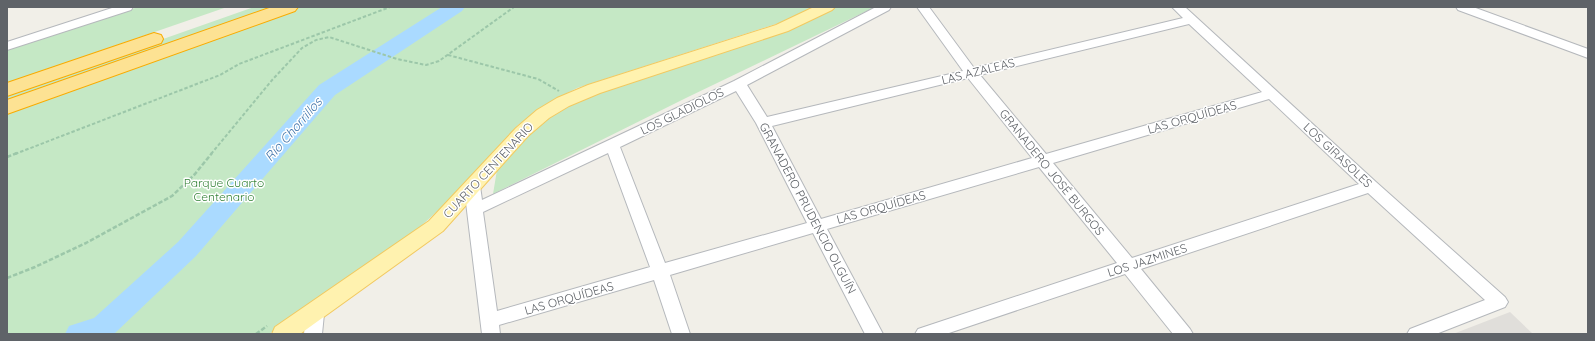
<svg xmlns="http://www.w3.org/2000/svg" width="1595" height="341" font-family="Quicksand,sans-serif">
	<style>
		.industrial { fill: #e0deda }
		.green { fill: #c5e8c5 }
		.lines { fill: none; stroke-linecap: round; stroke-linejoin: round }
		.river { fill: #aadaff; fill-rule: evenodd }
		.minor-casing { stroke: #b5b8bc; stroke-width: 2 }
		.major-casing { stroke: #f2c960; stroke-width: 2 }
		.highway-casing { stroke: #f9ab00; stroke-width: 2 }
		.path-far1 { stroke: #9cc7a9; stroke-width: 2; stroke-dasharray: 3.5 2; stroke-linecap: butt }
		.path { stroke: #9cc7a9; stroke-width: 2.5; stroke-dasharray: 4.5 2; stroke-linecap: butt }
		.minor { fill: #fff; fill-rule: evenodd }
		.major { fill: #fff2af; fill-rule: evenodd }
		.highway { fill: #fde293; fill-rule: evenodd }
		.labels { text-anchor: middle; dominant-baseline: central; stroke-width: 3; stroke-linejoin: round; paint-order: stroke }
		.street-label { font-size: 12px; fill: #5f6368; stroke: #fff }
		.park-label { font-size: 12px; fill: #348238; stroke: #fff }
		.water-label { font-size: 13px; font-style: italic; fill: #4174aa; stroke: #fff }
	</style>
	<rect width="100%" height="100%" fill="#f1efe8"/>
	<path class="industrial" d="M1510,312L1533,334H1453Z"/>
	<path class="green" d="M138,7H227L7,83V50Z
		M254,7H275L7,102V94Z
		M301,7H816L785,21L577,88L550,102L518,125L444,205L408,238L269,334H7V113Z
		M836,7H875L688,97L493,194L497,170L518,144L540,123L574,102L828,12Z"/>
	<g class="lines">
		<path class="river" d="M442,7H465L462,11L335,95L196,256L114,334H65L69,326L94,318L178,242L319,85Z"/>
		<g class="minor-casing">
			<path id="minor" d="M115,7H133L131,10L7,50V42Z
				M876,7H891L889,10L747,85L767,117L963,71L917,7H929L974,68L1183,18L1172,7H1185L1376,182L1505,297L1508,302L1505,307L1436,334H1407L1410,329L1485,300L1368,193L1141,269L1190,329L1193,334H1173L1125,274L946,334H915L918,329L1117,263L1039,167L827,229L883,334H865L813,233L670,275L690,334H672L654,280L499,325L500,334H482L464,186L467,182L472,181L477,182L480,186L482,200L734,81ZM1189,24L1262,92L1046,154L980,75ZM968,78L1032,158L821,219L772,126ZM736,91L756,123L807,223L665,263L620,147ZM1269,99L1359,184L1132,258L1053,163ZM608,153L650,267L497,311L483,212Z
				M1456,7H1473L1588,49V58L1458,10Z
				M315,307L321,309L324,314L322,334H304L306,314L309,309Z"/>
		</g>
		<g class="major-casing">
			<path id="major" d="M814,7H835L832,10L788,31L600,93L569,106L549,118L528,136L443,231L300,334H272L275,327L429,221L516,128L537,110L557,98L588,85L776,25Z"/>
		</g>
		<g class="highway-casing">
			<path id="highway" d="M272,7H298L295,11L7,114V100Z
				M154,33L161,35L163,39L161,43L7,96V83Z"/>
		</g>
		<path class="path-far1" d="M448,55L538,79L559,91
			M15,154L220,75L239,64L390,7
			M211,154L273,79L302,48L316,40L329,37L397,59L426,65L439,61L514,7"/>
		<path class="path" d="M7,157L17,153
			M7,278L35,267L86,243L172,196L195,174L212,153
			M256,334L267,326"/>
		<use href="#minor" class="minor"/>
		<use href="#major" class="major"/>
		<use href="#highway" class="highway"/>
	</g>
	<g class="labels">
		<g class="street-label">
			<text transform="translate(978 71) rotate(-14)">LAS AZALEAS</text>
			<text transform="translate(682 111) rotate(-26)">LOS GLADIOLOS</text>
			<text transform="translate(1192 117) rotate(-16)">LAS ORQUÍDEAS</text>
			<text transform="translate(1338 155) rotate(43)">LOS GIRASOLES</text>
			<text transform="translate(488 170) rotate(-47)">CUARTO CENTENARIO</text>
			<text transform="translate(1052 172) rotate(51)">GRANADERO JOSÉ BURGOS</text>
			<text transform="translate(881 207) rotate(-16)">LAS ORQUÍDEAS</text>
			<text transform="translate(808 208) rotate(62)">GRANADERO PRUDENCIO OLGUÍN</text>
			<text transform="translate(1147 260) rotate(-18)">LOS JAZMINES</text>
			<text transform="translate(569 298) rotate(-16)">LAS ORQUÍDEAS</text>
		</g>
		<g class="park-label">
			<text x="224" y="182">Parque Cuarto<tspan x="224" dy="14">Centenario</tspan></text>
		</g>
		<g class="water-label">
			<text transform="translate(293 129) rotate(-49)">Río Chorrillos</text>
		</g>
	</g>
	<rect width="1595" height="341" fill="none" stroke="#5f6368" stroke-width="16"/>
</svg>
